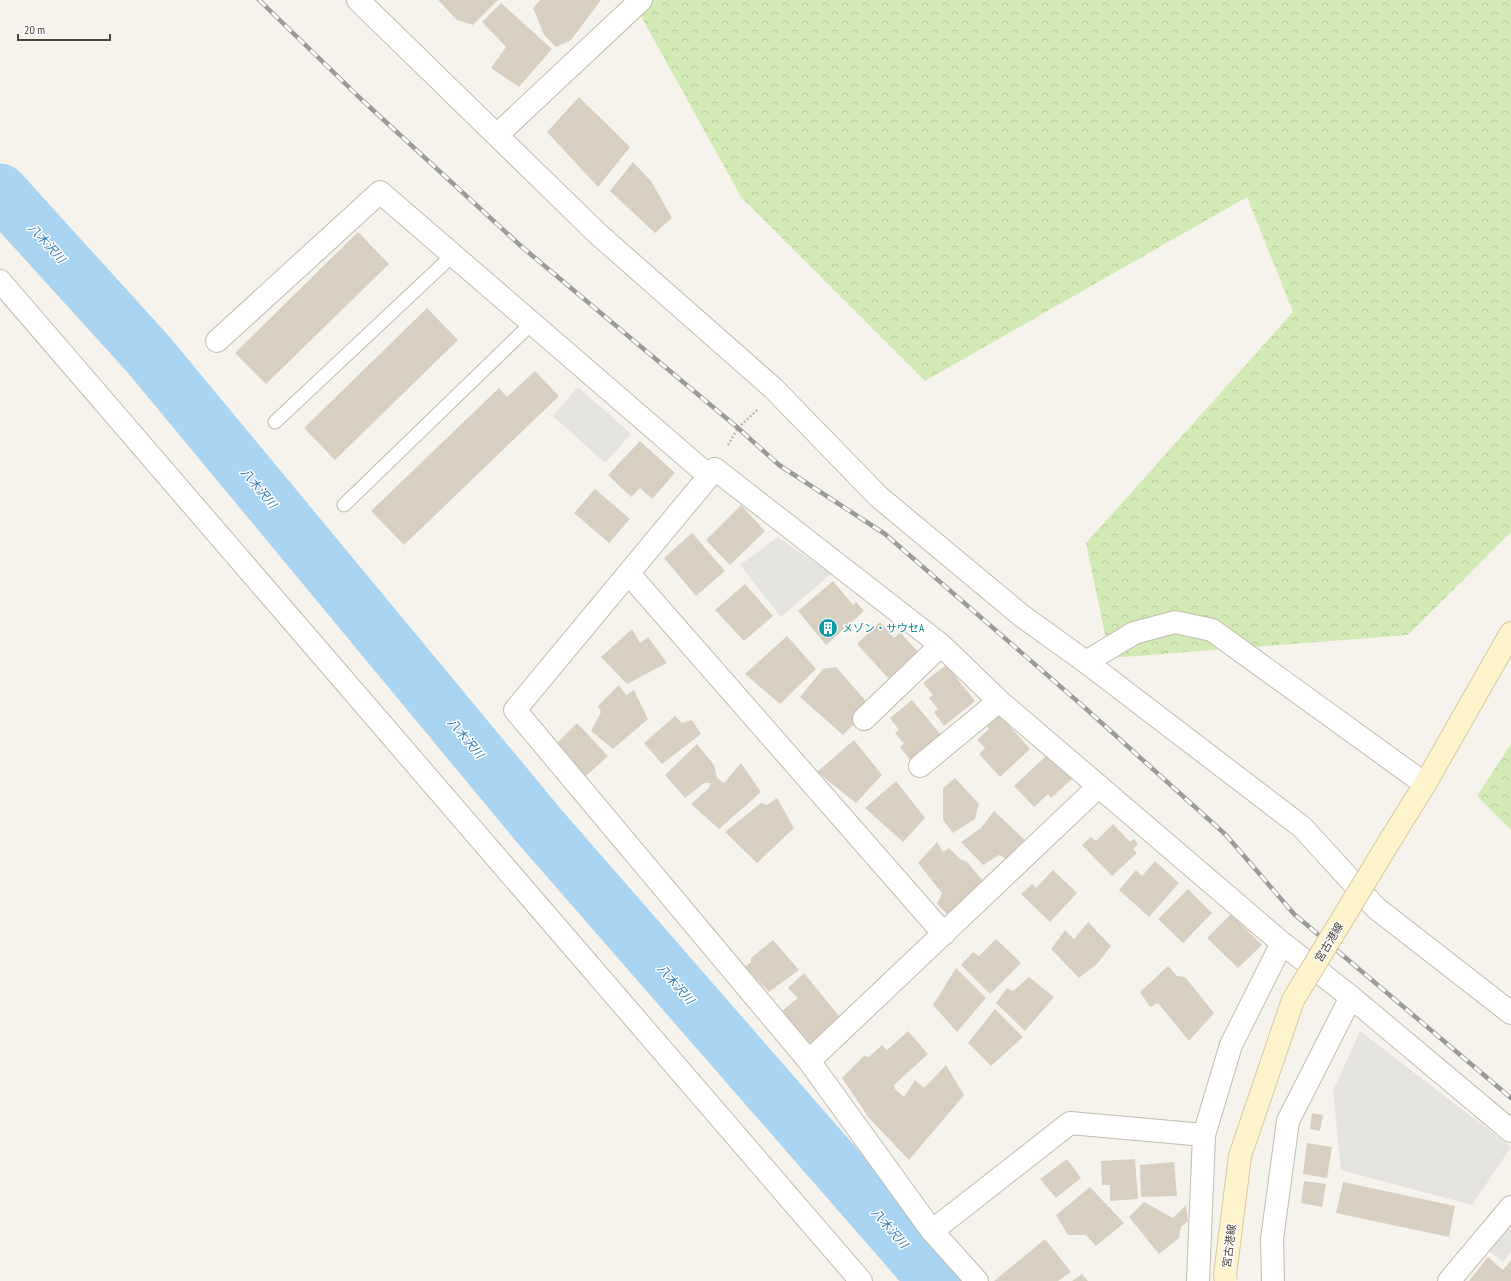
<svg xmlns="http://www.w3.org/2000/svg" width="1511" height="1281" font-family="'PT Sans Narrow','Noto Sans JP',sans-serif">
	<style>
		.forest { fill: url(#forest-crowns) }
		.parking { fill: #e5e3e0 }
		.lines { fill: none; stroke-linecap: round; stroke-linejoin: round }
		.river { stroke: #a9d4f2; stroke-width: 55 }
		.building { fill: #d8cfc1 }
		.service-casing { stroke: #c2bbae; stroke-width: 15 }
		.minor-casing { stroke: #c2bbae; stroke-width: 24 }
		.tertiary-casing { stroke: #c2bbae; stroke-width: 24 }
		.secondary-casing { stroke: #d6c79b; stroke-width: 24 }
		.path { stroke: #c4b79f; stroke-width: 2.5; stroke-dasharray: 2 2; stroke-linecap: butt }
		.service { stroke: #fff; stroke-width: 13 }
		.minor { stroke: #fff; stroke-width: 22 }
		.tertiary { stroke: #fff; stroke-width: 22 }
		.secondary { stroke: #fff3cd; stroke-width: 22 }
		.rail-casing { stroke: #9a9a9a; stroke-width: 4.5 }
		.rail { stroke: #fff; stroke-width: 3; stroke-dasharray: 9; stroke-linecap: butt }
		.secondary-bridge-casing { stroke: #d6c79b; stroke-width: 24; stroke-linecap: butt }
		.secondary-bridge { stroke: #fff3cd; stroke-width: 22 }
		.labels { text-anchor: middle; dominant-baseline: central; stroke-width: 3; stroke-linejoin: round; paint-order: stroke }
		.culture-label { font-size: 11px; fill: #0d838f; stroke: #fff; text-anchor: start }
		.street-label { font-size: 11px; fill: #4b4439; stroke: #fff }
		.water-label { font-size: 12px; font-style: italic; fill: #2e7ab2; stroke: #fff }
	</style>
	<defs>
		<pattern id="forest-crowns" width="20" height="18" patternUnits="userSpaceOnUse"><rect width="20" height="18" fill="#d2eab5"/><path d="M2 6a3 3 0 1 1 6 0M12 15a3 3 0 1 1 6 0" fill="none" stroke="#b6ca9c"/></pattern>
	</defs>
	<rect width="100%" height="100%" fill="#f6f3ec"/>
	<path class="forest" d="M632,0H1511V532L1408,635L1110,658L1086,543L1293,312L1247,197L925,381L741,197Z
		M1511,744V830L1477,796Z"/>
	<path class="parking" d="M578,387L631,434L605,463L553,416Z
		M778,537L831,574L781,617L740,565Z
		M1360,1031L1511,1147L1472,1205L1341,1170L1333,1091Z
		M1511,1218V1252L1503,1262L1486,1249Z"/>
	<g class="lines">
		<path class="river" d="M0,191L148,354L540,827L936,1281"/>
	</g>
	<path class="building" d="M438,0H498L473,25L457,20Z
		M540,0H601L571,40L556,47L544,35L533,8Z
		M501,3L552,49L519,87L491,68L506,47L482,22Z
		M579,97L630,147L598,187L547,132Z
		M633,162L651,181L672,218L655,233L610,191Z
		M358,232L389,264L266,384L235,353Z
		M427,308L458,340L335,460L304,428Z
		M535,371L559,396L404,545L371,511L499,388L507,397Z
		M640,441L675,473L652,499L640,488L631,497L608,475Z
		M595,489L630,519L609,543L574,513Z
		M741,505L765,531L730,565L706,540Z
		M692,533L725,571L696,596L664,558Z
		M833,581L853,605L856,602L864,611L826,645L798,611Z
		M745,584L773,616L744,641L715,610Z
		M880,622L894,638L900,632L918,652L889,679L857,644Z
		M632,629L640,643L648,637L667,663L627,684L601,657Z
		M787,636L816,669L780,704L745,674Z
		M946,665L975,701L944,726L934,712L938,709L929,698L933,695L923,683Z
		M836,667L871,707L843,735L800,697L823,669Z
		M619,685L626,695L634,690L648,719L613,749L591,731L601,712L598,706Z
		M912,700L941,735L910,760L900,747L904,744L895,733L899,730L890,718Z
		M999,714L1030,749L1000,777L979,754L985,748L977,740L989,729L987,726Z
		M675,716L682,723L692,720L701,734L662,764L644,743Z
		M577,723L608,756L577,784L549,751Z
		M854,740L882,775L856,803L817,772Z
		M697,744L714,765L717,778L724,783L741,763L761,792L719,829L691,804L709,788L711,783H704L685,798L665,775Z
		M1048,754L1072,779L1051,798L1048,794L1034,807L1014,786Z
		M955,778L979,804L975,819L953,833L943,820V788Z
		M896,781L925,818L903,842L865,808Z
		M777,798L794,828L757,863L725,832L761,803L767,805Z
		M994,811L1026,841L1008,860L999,855L983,865L961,842L981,828Z
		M1113,824L1130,842L1134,839L1138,844L1133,849L1137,853L1112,876L1082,845L1091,837L1096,841Z
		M937,842L943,852L949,848L960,859L967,862L988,887L953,920L937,904L942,893L918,863Z
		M1155,861L1179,883L1149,917L1119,890L1136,870L1142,876Z
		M1053,870L1077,893L1050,922L1021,894L1032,884L1036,888Z
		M1188,889L1212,913L1183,943L1158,919Z
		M1231,914L1262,945L1238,968L1207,938Z
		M1088,922L1111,946L1097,964L1079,978L1051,949L1065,930L1074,939Z
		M996,939L1021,963L990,994L961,965L973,952L979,956Z
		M773,940L799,970L769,992L745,967L751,962V958Z
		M1168,966L1177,976L1185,977L1214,1013L1189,1041L1158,1003L1150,1007L1140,992Z
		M956,968L986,998L957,1032L933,1005Z
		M804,973L847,1026L818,1053L782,1011L798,998L788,988Z
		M1029,977L1054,997L1025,1031L996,1003L1007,988L1013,991Z
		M995,1009L1023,1037L991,1066L968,1043Z
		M908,1031L928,1054L894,1085L895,1089L904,1097L915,1080L924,1088L946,1065L964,1095L909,1160L869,1118L842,1078L864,1056L869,1057L882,1045L887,1050Z
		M1312,1113L1323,1115L1320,1131L1310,1129Z
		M1307,1143L1332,1147L1327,1178L1303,1174Z
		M1067,1159L1081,1178L1056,1198L1040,1179Z
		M1135,1159L1138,1199L1110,1201V1185H1102L1101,1161Z
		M1174,1162L1177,1196L1141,1197L1140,1165Z
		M1304,1181L1326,1184L1322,1207L1301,1203Z
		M1343,1182L1455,1206L1449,1237L1336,1213Z
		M1090,1187L1124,1223L1096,1246L1086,1235H1068L1056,1215Z
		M1144,1202L1173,1218L1186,1205L1188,1221L1181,1227L1179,1238L1159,1254L1129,1217Z
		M1045,1239L1071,1272L1058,1281H994Z
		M1488,1257L1503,1270L1511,1260V1281H1469Z
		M1082,1274L1088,1281H1072Z"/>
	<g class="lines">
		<g class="service-casing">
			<path id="service" d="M275,422L453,255
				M344,505L532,323"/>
		</g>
		<g class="minor-casing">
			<path id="minor" d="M358,0L598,234L773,388L879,497L1022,616
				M497,135L641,0
				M217,341L380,192L709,476
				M629,574L944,934
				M1086,662L1134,633L1175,622L1212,630L1425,784
				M864,719L941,645
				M920,766L999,701
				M1282,943L1351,997
				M809,1061L1099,786
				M932,1231L1070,1123L1204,1135
				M977,1281L932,1231L809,1061L515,710L715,469L941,645L999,701L1282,943L1231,1045L1204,1135L1198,1281
				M1273,1281L1272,1239L1288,1121L1351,997L1511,1131
				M1449,1281L1511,1207"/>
		</g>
		<g class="tertiary-casing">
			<path id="tertiary" d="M0,281L861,1281
				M1022,616L1086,662L1302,827L1376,908L1511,1013"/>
		</g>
		<g class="secondary-casing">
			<path id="secondary" d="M1394,834L1425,784L1511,633"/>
		</g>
		<path class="path" d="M728,445L738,428L758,409"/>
		<use href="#service" class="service"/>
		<use href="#minor" class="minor"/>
		<use href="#tertiary" class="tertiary"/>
		<use href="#secondary" class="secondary"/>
		<g class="rail-casing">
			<path id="rail" d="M259,0L362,100L522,247L738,428L779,465L885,534L1084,707L1226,835L1294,914L1511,1098"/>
		</g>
		<use href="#rail" class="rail"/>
		<g class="secondary-bridge-casing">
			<path id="secondary-bridge" d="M1226,1281L1225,1275L1240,1156L1293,1000L1394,834"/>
		</g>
		<use href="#secondary-bridge" class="secondary-bridge"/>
	</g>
	<defs>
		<g id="building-disc" transform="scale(1)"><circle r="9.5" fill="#0f9aa8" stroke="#fff"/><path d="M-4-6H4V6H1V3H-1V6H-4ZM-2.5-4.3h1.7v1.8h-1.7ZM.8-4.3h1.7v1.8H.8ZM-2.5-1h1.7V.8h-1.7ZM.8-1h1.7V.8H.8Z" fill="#fff"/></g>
	</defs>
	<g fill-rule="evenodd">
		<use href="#building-disc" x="828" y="628"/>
	</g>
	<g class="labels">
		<g class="culture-label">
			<text x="842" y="628">メゾン・サウセA</text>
		</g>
		<g class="street-label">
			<text transform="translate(1329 942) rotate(-59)">宮古港線</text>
			<text transform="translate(1229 1246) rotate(-83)">宮古港線</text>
		</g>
		<g class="water-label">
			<text transform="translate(47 243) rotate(48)">八木沢川</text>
			<text transform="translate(259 488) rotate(50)">八木沢川</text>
			<text transform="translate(466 738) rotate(50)">八木沢川</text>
			<text transform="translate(676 984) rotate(49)">八木沢川</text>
			<text transform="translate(890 1228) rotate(49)">八木沢川</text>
		</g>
	</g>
	<path d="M18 34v6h92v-6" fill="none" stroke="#4b4439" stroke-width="2"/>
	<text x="24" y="34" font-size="12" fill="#4b4439" stroke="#ffffff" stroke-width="3" paint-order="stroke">20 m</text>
</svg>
